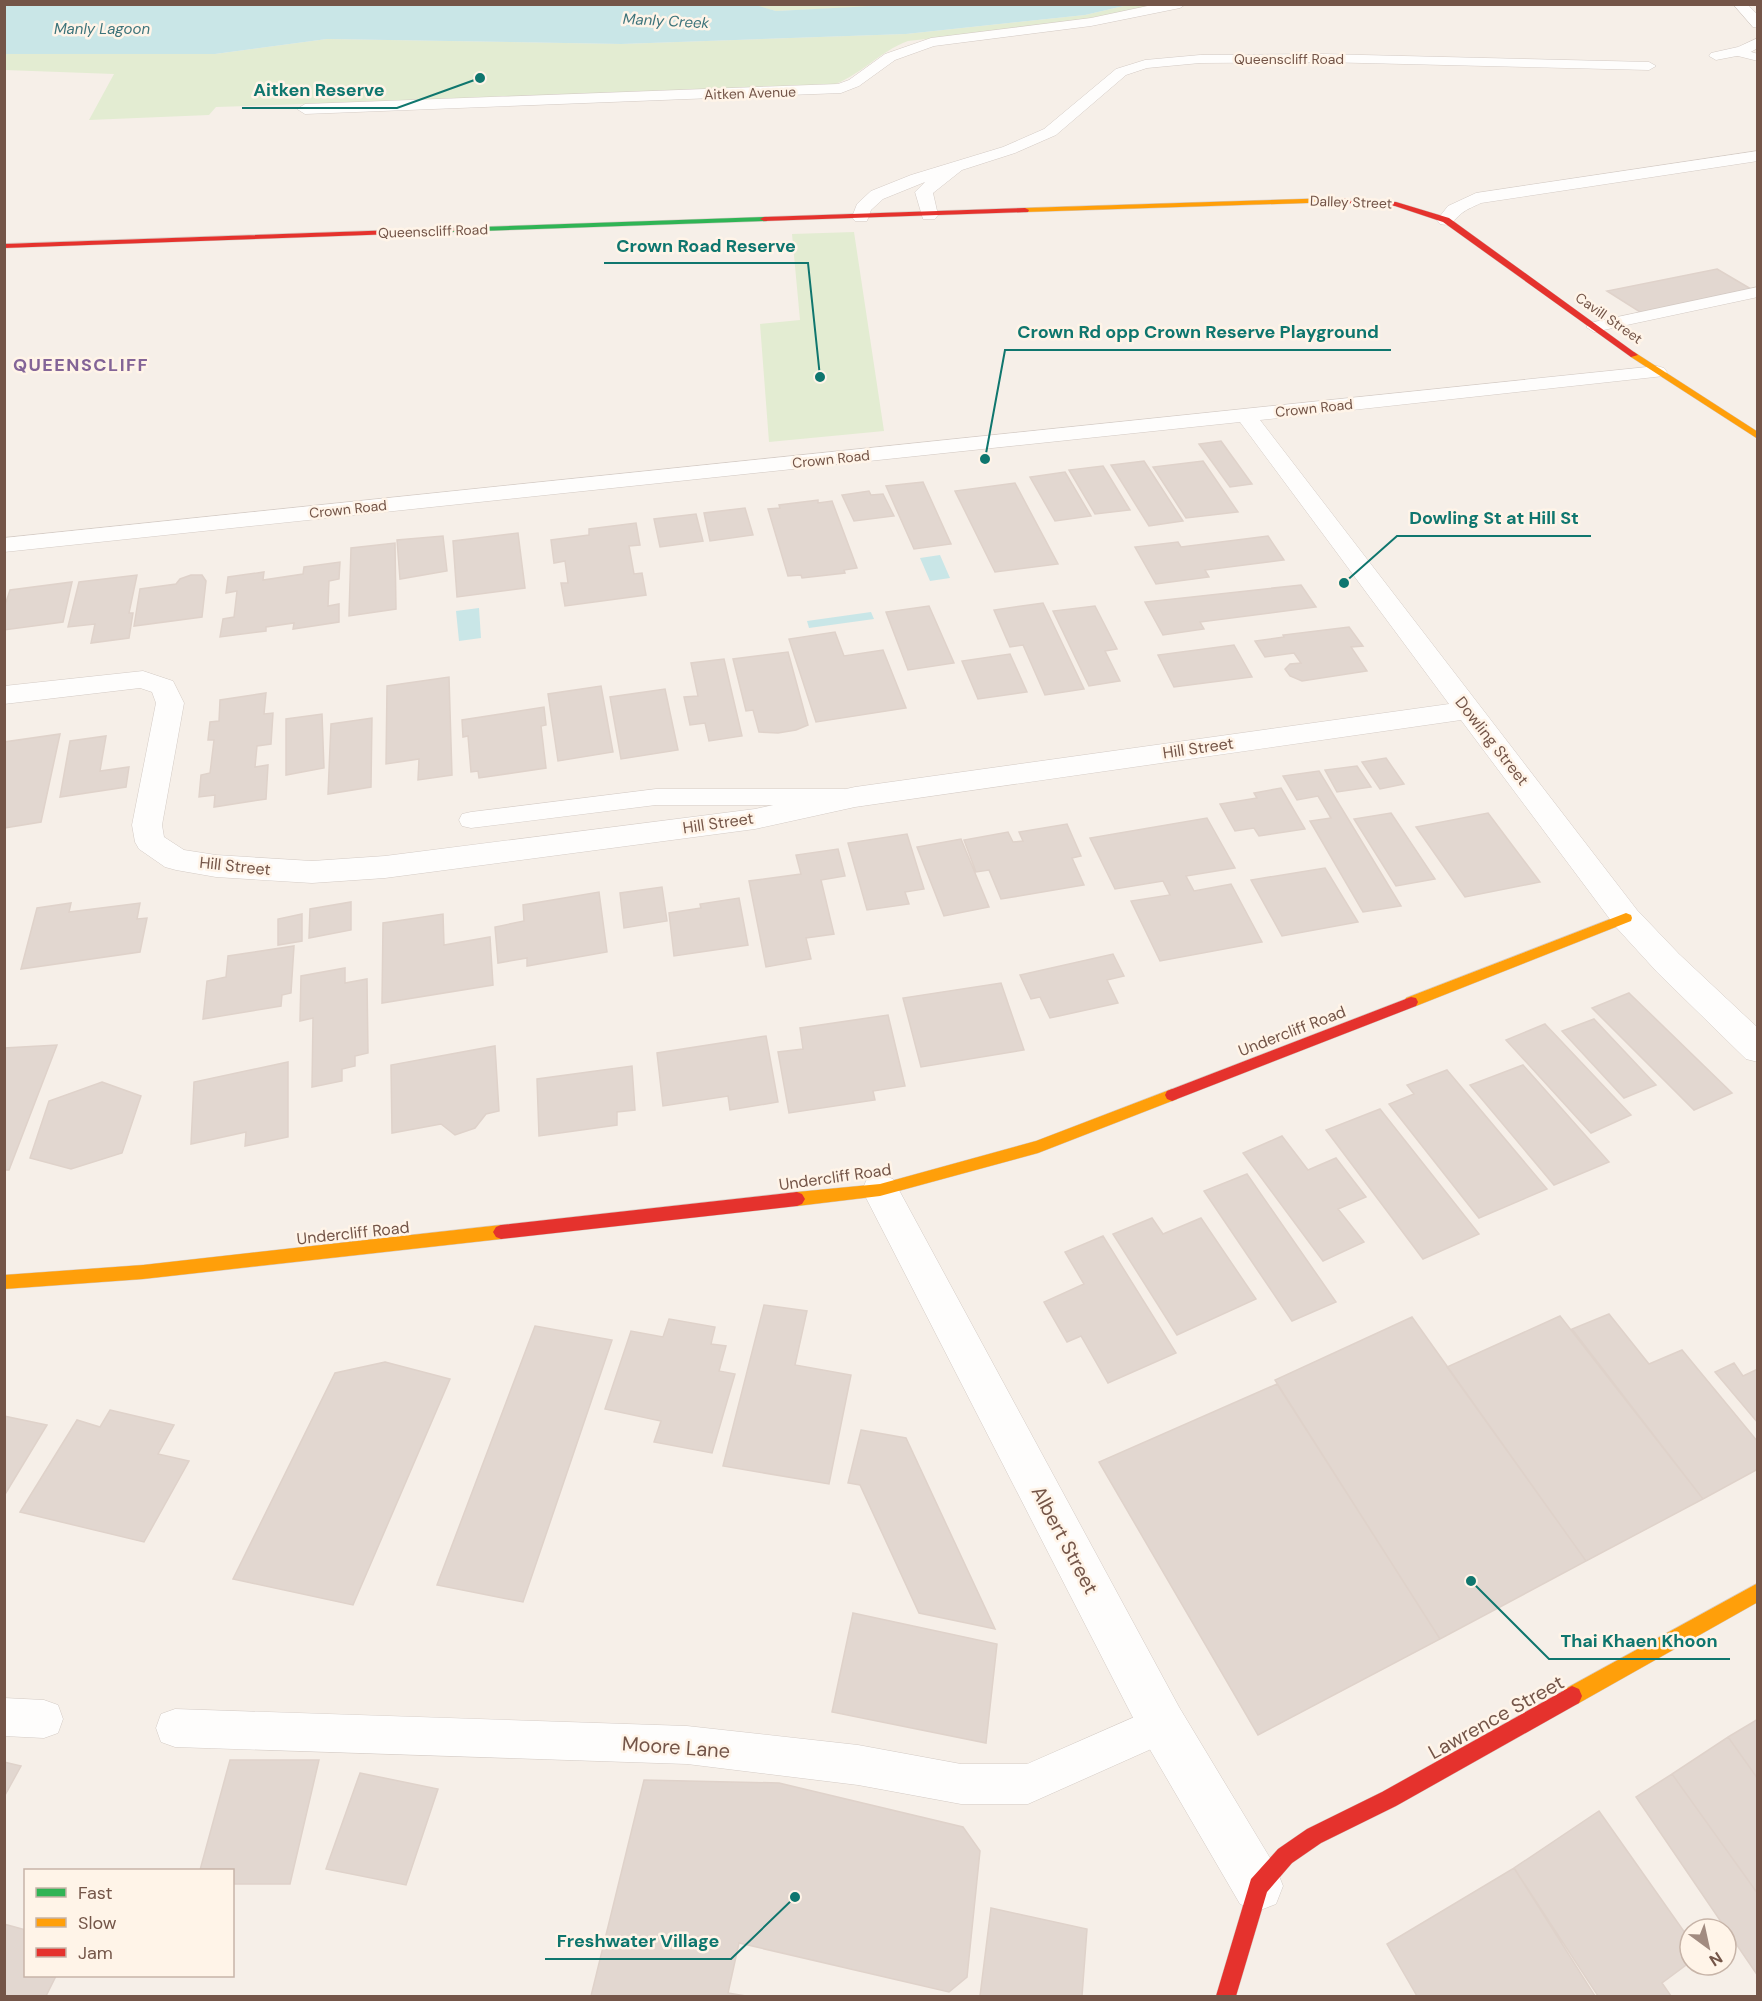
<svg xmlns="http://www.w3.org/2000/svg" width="1762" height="2001" font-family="'DM Sans',sans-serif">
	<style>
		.green { fill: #e3ecd2 }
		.water { fill: #c9e6e7 }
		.building { fill: #e2d7d0; stroke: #dfd2ca; stroke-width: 1.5 }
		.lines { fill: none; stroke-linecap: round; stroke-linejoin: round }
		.lane-casing { stroke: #d4cbc5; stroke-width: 1 }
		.street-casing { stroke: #d4cbc5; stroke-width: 1 }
		.fast-casing { stroke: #d5cbc4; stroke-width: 1 }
		.slow-casing { stroke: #d5cbc4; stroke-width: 1 }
		.jam-casing { stroke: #d5cbc4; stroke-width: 1 }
		.lane { fill: #fefdfc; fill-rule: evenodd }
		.street { fill: #fefdfc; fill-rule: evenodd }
		.fast { fill: #30b455; fill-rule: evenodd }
		.slow { fill: #ff9f0a; fill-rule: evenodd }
		.jam { fill: #e5322d; fill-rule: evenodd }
		.labels { text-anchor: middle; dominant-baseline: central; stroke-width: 5; stroke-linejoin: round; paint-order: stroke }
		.far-street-label { font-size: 14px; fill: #745548; stroke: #fff4e8 }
		.far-water-label { font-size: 15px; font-style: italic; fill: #3c737a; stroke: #fff4e8 }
		.street-label { font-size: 16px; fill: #745548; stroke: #fff4e8 }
		.far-district-label { font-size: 18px; font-weight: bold; letter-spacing: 1.5px; fill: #836497; stroke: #fff4e8 }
		.near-street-label { font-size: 20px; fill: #745548; stroke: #fff4e8 }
		.leader { fill: none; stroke: #0f766e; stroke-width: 2 }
		.callout-dot { fill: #0f766e; stroke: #fff4e8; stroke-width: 2 }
		.callout-label { font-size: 18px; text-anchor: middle; font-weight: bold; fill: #0f766e; stroke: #fff4e8; stroke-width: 5; stroke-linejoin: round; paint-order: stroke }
	</style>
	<rect width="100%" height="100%" fill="#f6efe8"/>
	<path class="green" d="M752,5H911L776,11Z
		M1128,5H1167L1070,23L908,41C880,51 859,77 830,86L216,107L209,115L89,120L114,74L5,70V54H215L327,39L621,44L906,34L1085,15Z
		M854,232L884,431L769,442L760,324L800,320L792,234Z"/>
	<path class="water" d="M17,4H752L776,11L911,4L1128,5L1085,15L906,34L621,44L327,39L215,54H5V5Z
		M940,555L950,578L930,581L920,558Z
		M479,608L481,638L459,641L456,611Z
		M871,612L874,619L809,628L807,621Z"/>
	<path class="building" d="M1717,269L1751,289L1640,312L1607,291Z
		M1221,441L1252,484L1230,487L1199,444Z
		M1144,461L1183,521L1149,526L1111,465Z
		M1203,461L1238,512L1186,518L1153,467Z
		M1103,466L1130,510L1095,514L1069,470Z
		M1065,472L1091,516L1055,521L1030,477Z
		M923,482L951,544L914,549L886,486Z
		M1015,483L1058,564L995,572L955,491Z
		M869,491L871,495L883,494L894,516L854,521L842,495Z
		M818,500V503L832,501L857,568L844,570L845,573L802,578L801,575L788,576L768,509L780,508L779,505Z
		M745,508L753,535L710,541L704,513Z
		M696,514L703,541L660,547L654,519Z
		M636,523L640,545L629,546L634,574L642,573L646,595L565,606L561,583H568L565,561L554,563L551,540L589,535V529Z
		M518,533L525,588L457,597L453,541Z
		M443,536L447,571L400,579L397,540Z
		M1268,536L1284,560L1205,570L1209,577L1156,584L1135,547L1178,542L1181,547Z
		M395,543L396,609L349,616L351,548Z
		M340,562L339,579L329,581L328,606L339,604V622L293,629L294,623L266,627V631L220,637L223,619L234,617L237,591L226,593L228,577L264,572L263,580L303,574L304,567Z
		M137,575L129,613H133L129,638L91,643L95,624L68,627L79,582Z
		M191,575H202L206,581L202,617L134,626L140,589L176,584L180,579Z
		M72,582L63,622L4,630V608L10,590Z
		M1301,585L1316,607L1200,622L1204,629L1163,635L1145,602Z
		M1043,603L1084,689L1045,695L1023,645L1010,647L994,610Z
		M929,606L954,663L908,670L886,612Z
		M1095,606L1117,649L1105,651L1120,681L1089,686L1053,611Z
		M1349,627L1363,646L1351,647L1367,671L1302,681L1290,676L1285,669L1290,664L1301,663L1294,653L1265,657L1255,641L1284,637L1283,635Z
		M835,632L844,656L883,650L906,708L816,722L789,639Z
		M1234,645L1252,677L1174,687L1158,655Z
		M788,652L808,725L796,730L778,733L759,732L753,710L746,711L733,659Z
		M1010,654L1027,692L978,699L962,661Z
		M724,659L742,736L709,741L705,723L690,725L684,697L698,696L691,663Z
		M449,677L452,775L418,780L419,759L386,764L387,686Z
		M601,686L613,752L558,761L548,694Z
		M665,689L678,750L621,759L610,697Z
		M266,693L264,714L273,713L271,744L257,746L255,767L268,765L266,799L214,807L215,795L199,797L201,775L210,773L214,740H208L210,722L219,721L220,700Z
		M544,707L546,725L541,726L546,768L479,778L478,771L471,772L468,736L463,737L462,720Z
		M322,714L324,768L286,775V719Z
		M372,718L371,787L328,794L331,724Z
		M60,734L41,822L4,828V742Z
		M106,736L100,771L129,767L126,787L60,797L70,741Z
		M1386,758L1404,784L1380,789L1362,762Z
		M1357,766L1371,787L1337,792L1325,770Z
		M1319,771L1401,906L1363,912L1310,821L1331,818L1318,796L1297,800L1283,776Z
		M1281,788L1305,829L1259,836L1254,828L1235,831L1220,804L1257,798L1254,793Z
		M1391,813L1435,879L1396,886L1354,819Z
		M1488,813L1540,882L1465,897L1416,827Z
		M1207,818L1235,868L1186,876L1194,891L1231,884L1262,942L1160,961L1131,901L1170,895L1163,881L1115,889L1090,838Z
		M1067,824L1081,856L1072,858L1084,885L1001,899L989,870L976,872L964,840L1008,832L1013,842L1023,841L1019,832Z
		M907,834L924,889L905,892L909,904L867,910L848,843Z
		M961,839L989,907L944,916L917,847Z
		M838,849L845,876L821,880L834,934L806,938L811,959L766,967L749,881L801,874L796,855Z
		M1325,868L1358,922L1282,936L1251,880Z
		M662,887L667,921L624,928L620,893Z
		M599,892L607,952L527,966V958L498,963L495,927L524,921L523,905Z
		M739,898L748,945L674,956L669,913L701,908L700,904Z
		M351,902V930L309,938L310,909Z
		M71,903L69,912L140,903L137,919L147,918L140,952L21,969L37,908Z
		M302,914V941L278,945V919Z
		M443,914L444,945L490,937L493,985L382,1003L383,923Z
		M294,946L291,993L282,995L281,1006L203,1019L207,981L226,977L228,956Z
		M1113,954L1124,976L1107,980L1118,1003L1050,1018L1040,997L1031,999L1020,975Z
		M345,968V983L367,979L368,1053L355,1056V1066L342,1069V1081L312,1087L313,1018L300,1021L301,976Z
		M1001,983L1024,1050L921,1067L903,998Z
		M1629,993L1732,1093L1694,1110L1592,1008Z
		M888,1015L905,1086L873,1091L875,1100L789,1113L778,1052L803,1049L800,1028Z
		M1594,1019L1656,1085L1624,1098L1562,1031Z
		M1545,1024L1631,1115L1591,1133L1506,1040Z
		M766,1036L778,1102L730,1110L728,1096L663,1106L657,1053Z
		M57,1045L9,1170H4V1048Z
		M495,1046L499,1111L486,1114L475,1128L455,1135L441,1124L392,1133L391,1065Z
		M288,1062V1137L245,1146L246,1132L191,1144L194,1082Z
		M1523,1065L1609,1162L1554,1185L1470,1085Z
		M632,1066L635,1110L617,1112V1125L539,1136L537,1079Z
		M1447,1070L1547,1189L1479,1218L1389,1104L1414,1094L1407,1085Z
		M102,1082L141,1096L122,1153L71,1169L30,1158L49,1101Z
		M1380,1109L1479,1234L1423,1259L1326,1130Z
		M1282,1136L1308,1170L1336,1158L1366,1197L1338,1209L1364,1242L1323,1261L1243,1153Z
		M1247,1174L1336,1302L1292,1321L1204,1191Z
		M1152,1218L1163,1234L1201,1218L1256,1299L1177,1335L1113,1234Z
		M1103,1236L1176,1353L1108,1383L1081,1336L1067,1342L1044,1302L1084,1284L1065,1252Z
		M764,1305L807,1311L795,1365L851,1375L829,1484L723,1466Z
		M1609,1314L1649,1364L1682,1350L1758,1442V1469L1703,1499L1572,1329Z
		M1560,1316L1703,1499L1586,1561L1447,1367Z
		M1412,1317L1586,1561L1440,1639L1275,1380Z
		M669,1319L715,1327L711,1344L726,1346L719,1371L735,1374L712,1453L654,1442L661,1421L605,1409L631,1331L663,1337Z
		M535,1326L612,1340L523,1602L437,1585Z
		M385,1362L450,1379L353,1605L233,1579L335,1373Z
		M1734,1363L1743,1376L1758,1369V1423L1715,1372Z
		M1277,1384L1440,1639L1258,1735L1099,1462Z
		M110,1410L174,1425L158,1454L189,1461L144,1542L20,1512L77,1420L100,1427Z
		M4,1416L47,1425L4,1496Z
		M861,1430L906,1438L995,1629L919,1613L860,1485L848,1483Z
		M853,1613L997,1644L986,1743L832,1712Z
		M1758,1719V1779L1728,1737Z
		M1728,1737L1758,1779V1894L1672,1774Z
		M230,1760H319L290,1884H232V1870H200Z
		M4,1762L21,1766L4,1797Z
		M360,1773L438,1789L406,1885L326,1869Z
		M1672,1774L1758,1894V1976L1636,1797Z
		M644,1780L779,1783L963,1827L980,1851L967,1977L949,1992L739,1943L728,1993L746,1996H591Z
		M1599,1811L1690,1940V1962L1662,1983L1671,1996H1598L1514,1868Z
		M1514,1868L1595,1996H1417L1387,1944Z
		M991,1908L1087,1929L1082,1996H980Z
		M4,1924L26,1930V1976H56L46,1996H4Z"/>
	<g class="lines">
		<g class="lane-casing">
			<path id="lane" d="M1738,48L1758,54V61L1734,55L1732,52Z
				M1758,287V297L1594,332L1586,327L1594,322Z
				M656,789H844L852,791L856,797L852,803L844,805H656L471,828L462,826L459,820L462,814L471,812Z
				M4,1698L44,1700L58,1705L63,1719L58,1733L44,1738L4,1736Z
				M1162,1705L1176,1710L1181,1724L1176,1738L1028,1804H961L858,1785L687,1764L175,1747L161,1742L156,1728L161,1714L175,1709L687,1726L858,1745L961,1764H1027Z"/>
		</g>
		<g class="street-casing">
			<path id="street" d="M1157,4H1186L1180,8L1091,26L934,46L895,60L859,86L841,93L305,114L297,109L305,104L838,84L849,80L885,54L931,38L1091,18Z
				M1733,4H1747L1758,15V28L1753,27Z
				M1758,38V48L1747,54L1716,60L1709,56L1711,53L1738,47Z
				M1322,54L1649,62L1656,66L1649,70L1322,62L1200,63L1147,68L1126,75L1056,135L1015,153L962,170L933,193L938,215L935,219H923L915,192L925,182L883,199L871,210L867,221H855L852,217L857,204L871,191L911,175L1003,147L1044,129L1116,69L1145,60L1200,55Z
				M1758,151V161L1481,203C1475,206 1467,209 1462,213C1453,220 1452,227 1440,224L1437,220L1448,206L1476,193Z
				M1657,366L1664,368L1667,372L1664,376L1260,420L1637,910L1679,954L1758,1028V1062L1746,1059L1657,972L1615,926L1461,720L855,807L755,829L385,878L312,883L216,877L176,870L165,867L139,849L135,842L132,825L156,703L152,692L140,688L4,704V686L143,671L173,681L184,703L162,825L164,837L184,850L216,855L312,861L385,856L755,809L855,787L1449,704L1240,422L4,552V538Z
				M880,1174L893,1179L1179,1707L1276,1868L1283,1886L1276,1904L1258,1911L1240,1904L1145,1741L862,1190L867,1179Z"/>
		</g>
		<g class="fast-casing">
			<path id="fast" d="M764,217H767V221L451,232L447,230L451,228Z"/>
		</g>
		<g class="slow-casing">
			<path id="slow" d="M1334,198H1337V202L1025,212L1021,210L1025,208Z
				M1634,352L1758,432V439L1631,357L1630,355Z
				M1626,913L1631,915L1632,918L1631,921L1416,1006H1406L1404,1002L1406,998Z
				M1172,1089L1177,1091L1179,1095L1177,1099L1038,1153L880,1196L797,1206L792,1204L789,1199L792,1194L797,1192L880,1184L1036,1141Z
				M501,1225L506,1227L509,1232L506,1237L501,1239L143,1279L4,1289V1275L143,1265Z
				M1758,1583V1602L1579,1703L1572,1706L1565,1703L1562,1696L1565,1689Z"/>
		</g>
		<g class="jam-casing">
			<path id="jam" d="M1334,198L1396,202L1449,218L1638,355L1631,357L1443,222L1395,206L1331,202V198Z
				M1025,208L1029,210L1028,212L764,221L760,219L764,217Z
				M454,228L455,230L451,232L4,248V244Z
				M1411,997L1416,998L1418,1002L1416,1006L1177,1099L1172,1101L1167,1099L1165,1095L1167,1091Z
				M797,1192L802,1194L805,1199L802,1204L797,1206L501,1239L496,1237L493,1232L496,1227L501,1225Z
				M1572,1686L1579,1689L1582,1696L1579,1703L1396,1806L1321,1843L1292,1863L1267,1892L1236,1996H1216L1251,1879L1278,1849L1307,1829L1382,1792Z"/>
		</g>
		<use href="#lane" class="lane"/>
		<use href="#street" class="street"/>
		<use href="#fast" class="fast"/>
		<use href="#slow" class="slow"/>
		<use href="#jam" class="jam"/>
	</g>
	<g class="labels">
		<g class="far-street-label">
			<text x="1289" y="59">Queenscliff Road</text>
			<text transform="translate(750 93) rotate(-2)">Aitken Avenue</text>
			<text transform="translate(1351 202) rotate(2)">Dalley Street</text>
			<text transform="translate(433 231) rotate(-2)">Queenscliff Road</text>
			<text transform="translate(1609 318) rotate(35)">Cavill Street</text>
			<text transform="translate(1314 408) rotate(-6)">Crown Road</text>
			<text transform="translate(831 459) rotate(-6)">Crown Road</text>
			<text transform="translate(348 509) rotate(-6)">Crown Road</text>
		</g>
		<g class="far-water-label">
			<text transform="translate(666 21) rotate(3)">Manly Creek</text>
			<text x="102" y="29">Manly Lagoon</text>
		</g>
		<g class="street-label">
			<text transform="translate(1492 741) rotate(52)">Dowling Street</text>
			<text transform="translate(1198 748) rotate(-8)">Hill Street</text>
			<text transform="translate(718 823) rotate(-8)">Hill Street</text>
			<text transform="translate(235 866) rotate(6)">Hill Street</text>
			<text transform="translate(1292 1031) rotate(-21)">Undercliff Road</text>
			<text transform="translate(835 1177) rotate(-8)">Undercliff Road</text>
			<text transform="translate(353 1233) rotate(-6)">Undercliff Road</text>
		</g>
		<g class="far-district-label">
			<text x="81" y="365">QUEENSCLIFF</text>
		</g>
		<g class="near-street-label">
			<text transform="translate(1065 1540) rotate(62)">Albert Street</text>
			<text transform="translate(1496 1717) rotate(-29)">Lawrence Street</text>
			<text transform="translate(676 1747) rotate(4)">Moore Lane</text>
		</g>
	</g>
	<path class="leader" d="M480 78L397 108H242M820 377L808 263H604M985 459L1005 350H1391M1344 583L1397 536H1591M1471 1581L1549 1659H1730M795 1897L731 1959H545"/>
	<g class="callout-dot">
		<circle cx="480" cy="78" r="6"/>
		<circle cx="820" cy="377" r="6"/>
		<circle cx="985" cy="459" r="6"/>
		<circle cx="1344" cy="583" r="6"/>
		<circle cx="1471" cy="1581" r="6"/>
		<circle cx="795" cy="1897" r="6"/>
	</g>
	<g class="callout-label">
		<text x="319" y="96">Aitken Reserve</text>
		<text x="706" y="252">Crown Road Reserve</text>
		<text x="1198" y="338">Crown Rd opp Crown Reserve Playground</text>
		<text x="1494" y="524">Dowling St at Hill St</text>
		<text x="1639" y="1647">Thai Khaen Khoon</text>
		<text x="638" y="1947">Freshwater Village</text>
	</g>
	<rect width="1762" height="2001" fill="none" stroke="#745548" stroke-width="12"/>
	<rect x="24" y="1869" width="210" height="108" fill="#fff4e8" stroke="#c7b4a8" stroke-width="1.5"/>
	<rect x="36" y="1888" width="30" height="9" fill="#30b455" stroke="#c7b4a8" stroke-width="1.5"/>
	<text x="78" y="1899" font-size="18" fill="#745548">Fast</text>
	<rect x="36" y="1918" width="30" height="9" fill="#ff9f0a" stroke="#c7b4a8" stroke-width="1.5"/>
	<text x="78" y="1929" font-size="18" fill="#745548">Slow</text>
	<rect x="36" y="1948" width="30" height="9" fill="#e5322d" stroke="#c7b4a8" stroke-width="1.5"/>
	<text x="78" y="1959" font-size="18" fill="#745548">Jam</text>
	<g transform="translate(1708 1947) rotate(147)"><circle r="28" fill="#fff4e8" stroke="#c7b4a8" stroke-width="1.5"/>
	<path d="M0-4.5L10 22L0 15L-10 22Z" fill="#a28b80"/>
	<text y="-9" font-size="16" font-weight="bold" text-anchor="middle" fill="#745548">N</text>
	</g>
</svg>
